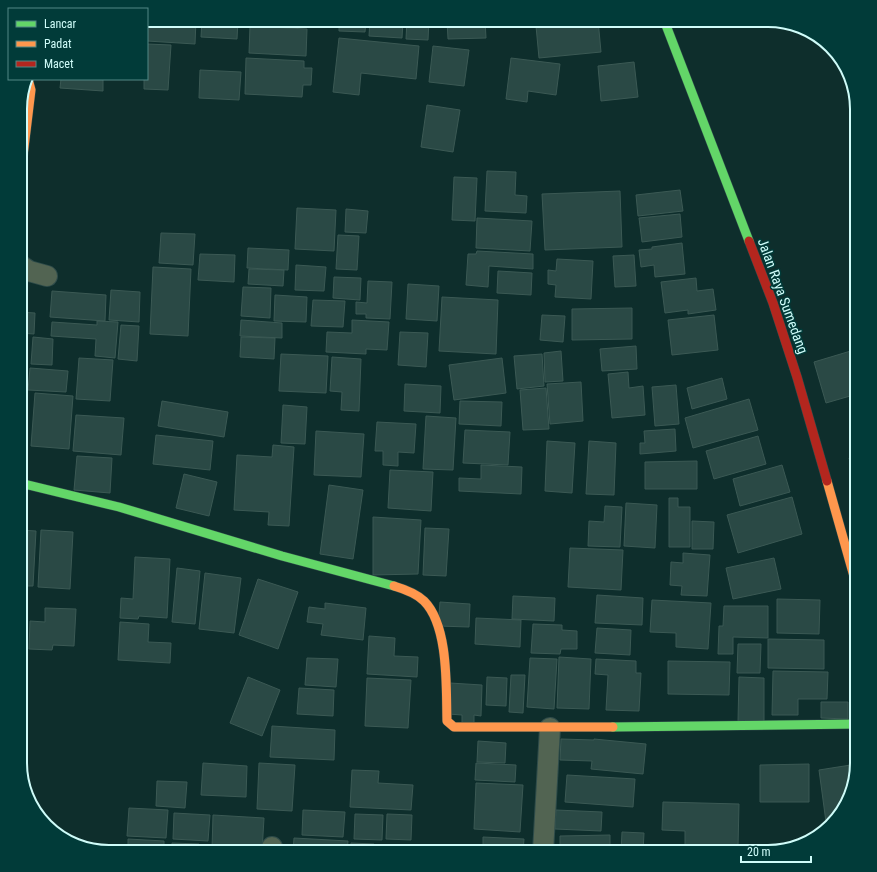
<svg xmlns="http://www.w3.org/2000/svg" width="877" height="872" font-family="'Roboto Condensed',sans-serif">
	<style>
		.building { fill: #2a4945; stroke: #3b5954 }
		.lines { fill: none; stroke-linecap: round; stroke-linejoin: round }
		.street-casing { stroke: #2f4c4a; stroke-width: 22 }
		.fast-casing { stroke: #2f4c4a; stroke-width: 10 }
		.slow-casing { stroke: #2f4c4a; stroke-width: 10 }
		.jam-casing { stroke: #2f4c4a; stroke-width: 10 }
		.street { stroke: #526452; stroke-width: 20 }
		.fast { stroke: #63d668; stroke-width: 9 }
		.slow { stroke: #ff974d; stroke-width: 9 }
		.jam { stroke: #b3261e; stroke-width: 9 }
		.labels { text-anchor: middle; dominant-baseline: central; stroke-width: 3; stroke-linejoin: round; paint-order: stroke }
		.street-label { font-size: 14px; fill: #cffcf9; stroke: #013b39 }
		.rim { fill: none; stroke: #cffcf9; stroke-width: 2 }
	</style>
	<rect width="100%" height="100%" fill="#0e2e2c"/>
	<path class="building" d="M147,20H196L195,44L147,41Z
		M202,20H238L237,39L201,37Z
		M339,20H366L365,32L339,31Z
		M370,20H403L402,38L369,36Z
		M407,20H429L428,40L406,39Z
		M447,20H485L486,38L448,39Z
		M534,20H558L559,22L535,25Z
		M598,20L601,52L539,58L536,26Z
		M250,26L307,29L306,56L249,53Z
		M339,38L419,46L416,79L361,73L359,95L333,92Z
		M147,44L171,45L168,90L144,89V79H147Z
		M433,46L469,50L464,86L429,82Z
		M246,58L304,61V68H312L311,85H303L302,97L245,94Z
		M511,58L560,64L556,95L528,91L527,102L506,99Z
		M634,62L638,97L601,101L598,66Z
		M200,70L241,72L239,100L199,98Z
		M61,79H103V91L60,88Z
		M427,105L460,110L453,152L421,147Z
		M487,171L516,172L515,195L527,196L526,213L485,211Z
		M454,177L477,178L475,221L452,220Z
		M680,190L683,211L638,216L636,195Z
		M620,191L622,247L545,250L542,194Z
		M297,208L336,210L334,251L295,249Z
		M346,209L368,211L366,233L345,232Z
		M680,214L682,237L642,242L639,218Z
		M477,218L532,221L530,251L476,248Z
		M161,233L195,234L193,265L159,263Z
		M338,235L359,236L357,270L336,269Z
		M682,243L685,274L655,277L654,265L641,267L639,250L652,249V247Z
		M248,248L289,250L288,270L247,268Z
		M477,251L533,254V269L489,266L488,287L466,285L468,254H476Z
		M200,254L235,255L234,282L198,280Z
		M634,255L636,286L615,287L613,256Z
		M557,259L593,261L591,299L555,297L556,285L548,284V270L556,271Z
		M296,265L326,267L324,291L295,290Z
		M153,267L191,269L188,336L150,334Z
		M249,269L284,270L283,286L248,284Z
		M498,271L532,273L531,295L497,293Z
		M334,277L361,278L360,300L333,298Z
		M696,278L697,291L713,289L716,310L688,314V310L665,313L661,282Z
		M368,281L392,282L390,319L366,318V314H356V302L367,303Z
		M408,284L439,286L437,321L406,319Z
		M243,287L271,288L270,318L241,316Z
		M111,290L140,292L139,322L109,320Z
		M52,291L106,295L105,321L50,317Z
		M275,295L307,297L306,322L274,321Z
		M442,297L498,300L496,354L439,351Z
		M313,300L345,301L343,327L311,326Z
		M632,308V339L572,340V309Z
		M20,312L35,313L34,334L20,333Z
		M542,315L565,316L563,342L540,340Z
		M714,315L718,350L672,355L668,320Z
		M241,320L282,323V338L240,336Z
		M352,320L389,322L387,350L366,349V354L326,352L327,332L352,333Z
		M97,321L118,322L115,358L95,356L96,339L51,336L52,322L97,325Z
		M121,325L139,326L137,361L118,359Z
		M400,332L428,333L426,367L398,365Z
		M33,337L53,339L52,365L31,364Z
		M241,337L275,338L274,359L240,357Z
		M636,346L637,369L602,371L600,349Z
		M854,350L857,359V394L826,403L814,362Z
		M561,351L563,381L545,382L544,353Z
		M281,354L328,356L326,393L279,391Z
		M542,354L544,386L517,389L514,356Z
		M332,357L361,359L359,411L341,410L342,392L330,391Z
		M79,358L113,360L110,401L76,399Z
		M502,358L506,393L454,400L449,365Z
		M30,368L68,371L66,392L28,390Z
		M628,372L629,388L643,386L645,415L612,418L608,374Z
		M722,378L727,399L692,409L687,388Z
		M581,382L583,421L550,424L547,384Z
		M405,384L441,386L440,413L404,411Z
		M676,385L679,424L655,426L652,387Z
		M546,388L549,429L523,430L520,390Z
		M35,393L73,396L69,449L31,446Z
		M749,399L758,430L693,448L685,418Z
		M162,401L228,412L224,437L158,426Z
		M460,401L502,402L501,426L459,424Z
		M283,405L307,407L305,444L281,443Z
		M76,415L124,418L121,455L73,451Z
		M426,416L456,418L453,470L423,469Z
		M377,422L416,424L414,453L398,452V466L383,465V451H375Z
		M675,429L676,451L640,454V443H645L644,431Z
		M465,430L510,432L508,465L463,463Z
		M316,431L364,434L361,477L314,475Z
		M156,435L213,441L210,470L153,464Z
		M758,436L766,464L714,479L706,451Z
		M547,441L575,443L572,493L545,491Z
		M589,441L616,443L614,495L586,494Z
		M273,445L294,447L289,526L268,525L269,512L234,510L237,455L272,457Z
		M857,455V482H856L849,458Z
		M77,456L112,458L110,493L74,490Z
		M697,461V489H645V462Z
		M481,465L522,467L521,494L459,491V478L481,479Z
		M782,465L790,492L740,506L733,479Z
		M390,470L433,472L431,511L388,508Z
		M184,474L217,482L209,516L176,508Z
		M329,485L363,490L353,559L320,554Z
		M792,497L802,534L738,553L727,515Z
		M669,498H678V507H690V547H669Z
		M626,503L657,505L655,548L624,546Z
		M605,506L622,507L620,547L588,546L589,521L604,522Z
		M373,517L421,520L418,574L373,575Z
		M692,521L714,522L713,549H692Z
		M425,528L449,529L446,576L423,575Z
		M20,530L36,531L33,586H20Z
		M41,530L73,532L70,589L38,587Z
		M570,548L623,550L621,590L568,587Z
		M683,553L710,555L707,596L681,595L682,586L670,585L671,562L683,563Z
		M135,557L170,559L167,618L139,616L138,619L120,618L121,598L133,599Z
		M774,558L781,589L733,599L726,568Z
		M177,568L200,571L195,624L172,622Z
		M205,573L241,578L234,633L199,629Z
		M258,579L298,592L278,649L239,635Z
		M597,595L643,598L642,625L595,623Z
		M513,596L555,598L554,621L512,619Z
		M777,599L820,600L819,634L777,633Z
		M652,600L711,603L708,649L676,647V633L650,632Z
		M440,602L470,604L469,627L438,626Z
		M325,603L366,608L363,640L321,635L323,624L307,622L309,607L325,609Z
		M724,606H768V638L733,637V654H718L719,626H723Z
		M45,608L76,609L74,646L53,645L52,650L29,649L30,621L45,622Z
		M476,618L521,620L520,647L475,644Z
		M120,622L149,624L148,642L171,643L170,663L118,660Z
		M533,624L562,625V630L577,631V649H561L560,654L531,653Z
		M597,628L631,630L630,655L595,653Z
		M369,636L395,638L394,656L418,657L417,677L367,674Z
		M768,639L824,640V669L768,668Z
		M738,644H761L760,673H737Z
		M559,657L591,659L589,709L557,708Z
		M307,658L338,659L336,687L305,685Z
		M530,658L557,659L554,709L527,707Z
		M596,659L636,661V673H641L639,711L606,710L608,675L595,674Z
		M668,661L730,662L729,695L668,694Z
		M773,671L828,672L827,699H798V715H772Z
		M511,675H525L523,713L509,712Z
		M248,677L280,690L262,736L230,723Z
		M487,677L507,678L506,706L486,705Z
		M739,677L764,678V722L738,721Z
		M367,678L411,680L408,728L365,726Z
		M450,683L482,685L481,716L474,715V724H462V715L448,714Z
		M299,688L334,690L333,716L297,714Z
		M821,702H848V719L821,718Z
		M272,726L335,730L334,760L270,757Z
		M561,739L594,740V739L646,744L643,774L591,769L592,761L560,760Z
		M478,741L506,743L505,763L477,762Z
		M203,763L247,766L246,797L201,795Z
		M259,763L295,765L292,811L257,809Z
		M476,763L516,765L515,782L475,780Z
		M809,764V802H760V765Z
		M857,764L850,797L833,821L826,822L819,770Z
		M352,770L379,771L378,783L413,785L411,810L350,807Z
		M567,775L635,779L633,807L565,802Z
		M157,781L187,782L185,808L156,806Z
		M476,783L523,785L520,832L474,829Z
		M663,802L739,804L738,847L685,846V831L662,830Z
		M129,808L168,810L166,838L127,836Z
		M303,810L345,812L343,837L302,835Z
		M556,810L602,812L601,831L555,829Z
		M174,813L210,815L208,841L173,839Z
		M355,814L383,815L382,840L354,839Z
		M387,814L412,815L411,840L386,839Z
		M213,815L264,818L262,852L212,849Z
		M622,832L644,833L643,852H621Z
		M610,835V852H560V836Z
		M483,837L524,839L523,852H483Z
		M294,838L348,841L347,852H293Z
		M128,839L164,841V852H128Z
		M172,843L199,844V852H172Z
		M351,843L374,844L373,852H350Z
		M379,850L406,852H379Z"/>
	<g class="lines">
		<g class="street-casing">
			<path id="street" d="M20,265L29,271L47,276
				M272,852V847
				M543,852L550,728"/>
		</g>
		<g class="fast-casing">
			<path id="fast" d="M664,20L749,241
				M20,483L119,507L282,556L394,586
				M613,727L857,724"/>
		</g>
		<g class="slow-casing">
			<path id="slow" d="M20,181L31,90L28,79
				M827,481L857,587
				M394,586C404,589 416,593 424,601C449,626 446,688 447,721L454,727H613"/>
		</g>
		<g class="jam-casing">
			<path id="jam" d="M749,241L773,303L797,377L827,481"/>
		</g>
		<use href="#street" class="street"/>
		<use href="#fast" class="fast"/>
		<use href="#slow" class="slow"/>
		<use href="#jam" class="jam"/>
	</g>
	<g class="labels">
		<g class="street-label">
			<text transform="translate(783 296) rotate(70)">Jalan Raya Sumedang</text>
		</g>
	</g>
	<path d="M0 0H877V872H0ZM109 27H768A82 82 0 0 1 850 109V763A82 82 0 0 1 768 845H109A82 82 0 0 1 27 763V109A82 82 0 0 1 109 27Z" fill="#013b39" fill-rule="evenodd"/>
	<path class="rim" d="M109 27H768A82 82 0 0 1 850 109V763A82 82 0 0 1 768 845H109A82 82 0 0 1 27 763V109A82 82 0 0 1 109 27Z"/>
	<rect x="8" y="8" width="140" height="72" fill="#013b39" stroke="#538886"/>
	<rect x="16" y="21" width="20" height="6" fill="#63d668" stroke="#538886"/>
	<text x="44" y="28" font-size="12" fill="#cffcf9">Lancar</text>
	<rect x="16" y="41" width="20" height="6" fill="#ff974d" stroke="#538886"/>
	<text x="44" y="48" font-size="12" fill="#cffcf9">Padat</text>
	<rect x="16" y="61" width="20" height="6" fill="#b3261e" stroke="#538886"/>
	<text x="44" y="68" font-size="12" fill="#cffcf9">Macet</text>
	<path d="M741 856v6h70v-6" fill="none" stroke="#cffcf9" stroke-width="2"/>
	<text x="747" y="856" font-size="12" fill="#cffcf9" stroke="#013b39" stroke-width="3" paint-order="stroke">20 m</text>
</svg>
